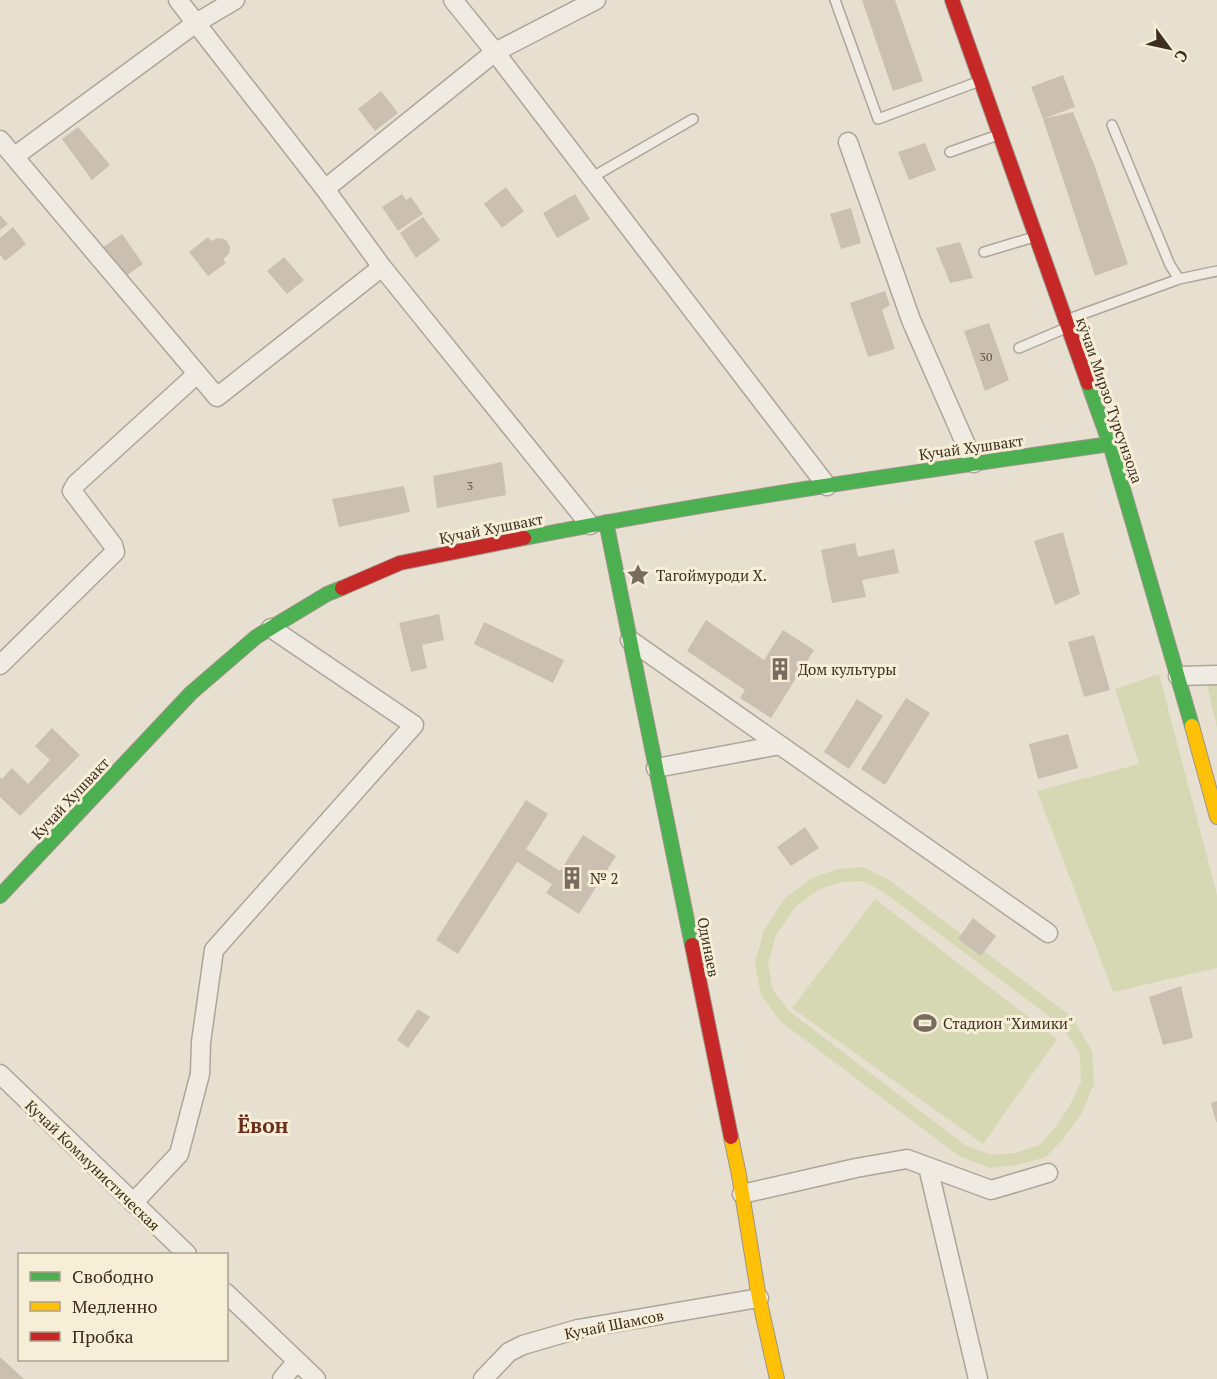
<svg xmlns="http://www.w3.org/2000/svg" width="1217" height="1379" font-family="'PT Serif',serif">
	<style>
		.green { fill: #d6d7b3; fill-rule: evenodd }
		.building { fill: #cbbfb2 }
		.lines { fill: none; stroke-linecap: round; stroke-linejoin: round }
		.lane-casing { stroke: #ada599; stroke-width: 12 }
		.street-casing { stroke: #ada599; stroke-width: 21 }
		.fast-casing { stroke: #9c958a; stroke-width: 16 }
		.slow-casing { stroke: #9c958a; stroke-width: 16 }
		.jam-casing { stroke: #9c958a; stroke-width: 16 }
		.lane { stroke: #efebe3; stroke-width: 9 }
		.street { stroke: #efebe3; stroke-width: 18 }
		.fast { stroke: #4caf50; stroke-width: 14 }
		.slow { stroke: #ffc107; stroke-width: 14 }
		.jam { stroke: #c62828; stroke-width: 14 }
		.labels { text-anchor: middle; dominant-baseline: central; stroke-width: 6; stroke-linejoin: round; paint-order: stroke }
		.number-label { font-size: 12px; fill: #605244 }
		.street-label { font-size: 15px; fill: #3d2e20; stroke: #f7eed8 }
		.poi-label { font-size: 15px; fill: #3d2e20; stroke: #f7eed8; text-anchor: start }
		.district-label { font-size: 21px; font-weight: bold; fill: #6b2e1e; stroke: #f7eed8 }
	</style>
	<rect width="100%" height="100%" fill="#e7e0d1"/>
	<path class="green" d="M1159,674L1217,895V968L1113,992L1037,791L1139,764L1115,689Z
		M1217,683V729L1207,684Z
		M864,867L889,880L1072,1017L1092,1051L1094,1084L1081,1114L1063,1139L1046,1157L1018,1165L990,1168L959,1156L780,1021L761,995L755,963L764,930L785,898L814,877L838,869ZM862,881L882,891L1062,1026L1080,1054L1081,1082L1069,1107L1053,1130L1039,1145L1015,1153L992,1155L965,1145L789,1011L773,990L768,964L776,935L795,907L820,889L841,882Z
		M875,899L1057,1039L983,1144L792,1008Z"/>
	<path class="building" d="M862,0H895L923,81L893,91Z
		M1063,75L1075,107L1043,119L1031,87Z
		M381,91L398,113L375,131L358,109Z
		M1073,112L1095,167L1128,264L1095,276L1043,119Z
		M78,127L110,165L92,180L62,139Z
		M925,143L936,170L909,180L898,152Z
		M506,187L524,211L502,228L484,204Z
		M402,194L406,200L411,197L423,214L398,231L382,207Z
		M575,194L590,219L557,238L543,213Z
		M851,208L861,243L841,249L830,214Z
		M0,215L8,224L0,230Z
		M423,217L440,240L416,258L400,233Z
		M13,227L26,244L5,261L0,255V238Z
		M122,234L143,264L123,278L102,248Z
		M208,237L211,241L218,238L224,239L227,241L230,247L229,254L223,259L226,263L208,276L189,252Z
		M960,242L973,278L950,283L936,248Z
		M284,257L304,280L287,294L267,271Z
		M885,291L890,305L882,310L895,349L868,357L850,303Z
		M989,323L1009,380L985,391L964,331Z
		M502,462L506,495L437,508L433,476Z
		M404,486L410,512L339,527L332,499Z
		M1063,532L1080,594L1055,605L1034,541Z
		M855,543L858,557L894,549L899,573L862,580L866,597L832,603L821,550Z
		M439,614L444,640L422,645L427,668L411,672L399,623Z
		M706,620L764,660L783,630L814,650L771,718L740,698L745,690L687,651Z
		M484,622L564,660L553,683L474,644Z
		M1094,635L1110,690L1084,697L1068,642Z
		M906,698L930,713L885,785L861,769Z
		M857,699L883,716L849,769L824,752Z
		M52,728L80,755L20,816L0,797V777L2,779L12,768L28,784L50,760L35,746Z
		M1068,734L1078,768L1038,779L1029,744Z
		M526,800L548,814L526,849L560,871L583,835L616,856L579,914L546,893L552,884L517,862L458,954L436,940Z
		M805,827L819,848L791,866L777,847Z
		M973,918L996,936L981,956L958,939Z
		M1181,986L1193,1038L1163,1045L1149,997Z
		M418,1009L430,1017L408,1048L397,1040Z
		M1217,1101V1122H1216L1211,1103Z
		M0,1357L24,1379H0Z"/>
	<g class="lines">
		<g class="lane-casing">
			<path id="lane" d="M835,0L878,119L980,81
				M950,152L998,135
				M591,178L693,119
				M984,252L1034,237
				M1179,279L1217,271
				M1066,320L1179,279L1170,265L1112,125
				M1019,348L1066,328"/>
		</g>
		<g class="street-casing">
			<path id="street" d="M178,0L325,189L382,267L590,525
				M453,0L495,52L827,486
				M0,140L217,397L382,267
				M848,142L911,320L974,463
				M15,156L196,23L235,0
				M325,189L495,52L596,0
				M630,640L1048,933
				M0,665L115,552L113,545L72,491L76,484L197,374
				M1178,676L1217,675
				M656,768L780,745
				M0,1074L187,1254
				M928,1167L978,1379
				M742,1194L856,1168L907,1159L991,1190L1048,1173
				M133,1203L179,1154L200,1074L201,1042L214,950L414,725L271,628
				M226,1293L316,1379
				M282,1379L297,1361
				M483,1379L509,1352L523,1345L578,1329L759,1298"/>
		</g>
		<g class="fast-casing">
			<path id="fast" d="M1088,383L1110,444L1192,726
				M606,522L692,945
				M524,538C718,500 914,472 1110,444
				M0,896L191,693L256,637L327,594L342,588"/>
		</g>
		<g class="slow-casing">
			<path id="slow" d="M1192,726L1217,817
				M731,1137L739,1175L759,1298L777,1379"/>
		</g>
		<g class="jam-casing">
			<path id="jam" d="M952,0L1088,383
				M342,588L400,563L524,538
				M692,945L731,1137"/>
		</g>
		<use href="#lane" class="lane"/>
		<use href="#street" class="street"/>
		<use href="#fast" class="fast"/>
		<use href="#slow" class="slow"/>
		<use href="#jam" class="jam"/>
	</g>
	<defs>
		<g id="sight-bare" transform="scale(1.8)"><path d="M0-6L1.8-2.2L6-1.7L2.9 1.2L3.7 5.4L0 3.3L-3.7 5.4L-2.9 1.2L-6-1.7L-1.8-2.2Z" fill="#786c5e" stroke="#f7eed8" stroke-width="2.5" paint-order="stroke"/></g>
		<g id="building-bare" transform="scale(1.8)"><path d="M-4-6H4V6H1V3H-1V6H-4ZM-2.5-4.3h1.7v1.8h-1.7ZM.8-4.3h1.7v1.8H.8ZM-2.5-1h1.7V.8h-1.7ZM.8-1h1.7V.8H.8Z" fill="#786c5e" stroke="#f7eed8" stroke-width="2.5" paint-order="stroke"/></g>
		<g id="stadium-bare" transform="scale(1.8)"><path d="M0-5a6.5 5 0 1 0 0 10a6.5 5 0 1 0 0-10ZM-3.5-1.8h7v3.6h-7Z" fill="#786c5e" stroke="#f7eed8" stroke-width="2.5" paint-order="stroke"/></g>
	</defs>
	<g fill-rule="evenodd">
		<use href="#sight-bare" x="638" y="575"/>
		<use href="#building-bare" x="780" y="669"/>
		<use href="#building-bare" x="572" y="878"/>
		<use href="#stadium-bare" x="925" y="1023"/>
	</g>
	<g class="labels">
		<g class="number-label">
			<text x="986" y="356">30</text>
			<text x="470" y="485">3</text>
		</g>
		<g class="street-label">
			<text transform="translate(1110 400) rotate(71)">кӯчаи Мирзо Турсунзода</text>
			<text transform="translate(971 447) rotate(-8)">Кучай Хушвакт</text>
			<text transform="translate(491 528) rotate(-11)">Кучай Хушвакт</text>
			<text transform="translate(70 798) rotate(-47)">Кучай Хушвакт</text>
			<text transform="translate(709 947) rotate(79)">Одинаев</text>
			<text transform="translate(93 1165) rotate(44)">Кучай Коммунистическая</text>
			<text transform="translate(614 1324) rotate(-11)">Кучай Шамсов</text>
		</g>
		<g class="poi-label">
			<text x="656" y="575">Тагоймуроди Х.</text>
			<text x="798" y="669">Дом культуры</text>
			<text x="590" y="878">№ 2</text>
			<text x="943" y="1023">Стадион "Химики"</text>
		</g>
		<g class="district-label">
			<text x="263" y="1125">Ёвон</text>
		</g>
	</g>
	<rect x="18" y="1253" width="210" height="108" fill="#f7eed8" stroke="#ada18e" stroke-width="1.5"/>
	<rect x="30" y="1272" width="30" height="9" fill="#4caf50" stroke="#ada18e" stroke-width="1.5"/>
	<text x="72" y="1283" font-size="18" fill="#3d2e20">Свободно</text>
	<rect x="30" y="1302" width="30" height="9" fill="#ffc107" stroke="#ada18e" stroke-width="1.5"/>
	<text x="72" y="1313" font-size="18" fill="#3d2e20">Медленно</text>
	<rect x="30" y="1332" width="30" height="9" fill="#c62828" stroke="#ada18e" stroke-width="1.5"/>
	<text x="72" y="1343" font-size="18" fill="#3d2e20">Пробка</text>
	<g transform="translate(1169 48) rotate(123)" stroke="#f7eed8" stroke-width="4.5" paint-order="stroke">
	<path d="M0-4.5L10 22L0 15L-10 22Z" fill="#3d2e20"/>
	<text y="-9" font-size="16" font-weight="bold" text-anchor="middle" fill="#3d2e20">С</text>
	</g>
</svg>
